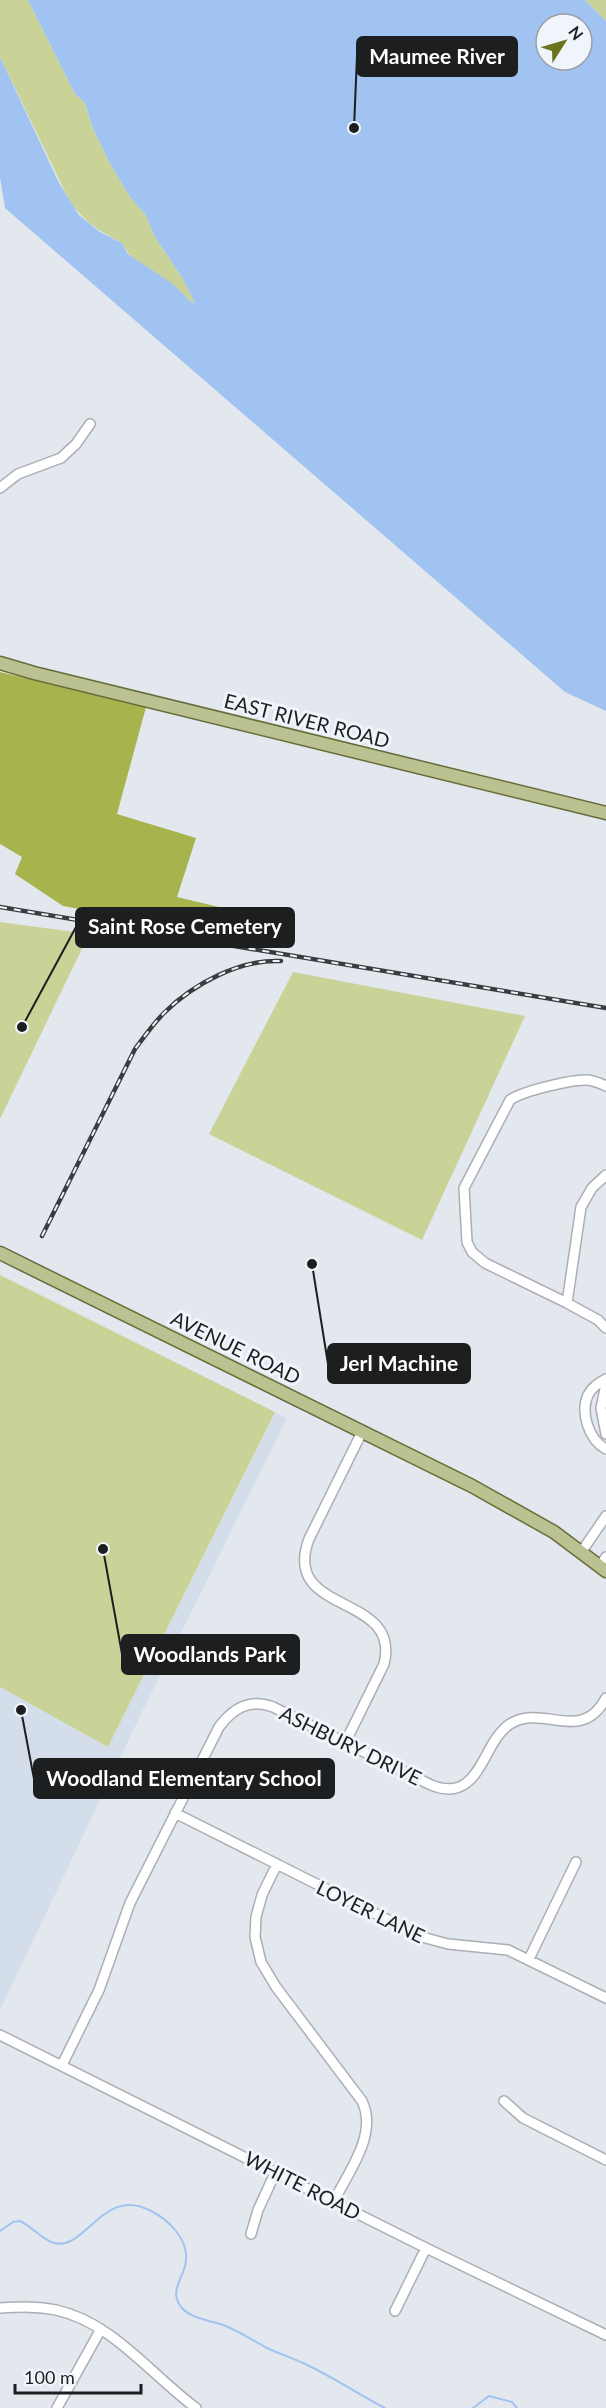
<svg xmlns="http://www.w3.org/2000/svg" width="606" height="2408" font-family="Lato,sans-serif">
	<style>
		.built { fill: #d4ddea }
		.green { fill: #c9d397 }
		.forest { fill: #a7b44e }
		.water { fill: #a0c3f1; fill-rule: evenodd }
		.lines { fill: none; stroke-linecap: round; stroke-linejoin: round }
		.stream { stroke: #a0c3f1; stroke-width: 2 }
		.minor-casing { stroke: #abafb5; stroke-width: 12 }
		.major-casing { stroke: #666d39; stroke-width: 15 }
		.minor { stroke: #fff; stroke-width: 9 }
		.major { stroke: #bbc191; stroke-width: 12 }
		.rail-casing { stroke: #3b3c3f; stroke-width: 4.5 }
		.rail { stroke: #f0f5fb; stroke-width: 2; stroke-dasharray: 7; stroke-linecap: butt }
		.labels { text-anchor: middle; dominant-baseline: central; stroke-width: 6; stroke-linejoin: round; paint-order: stroke }
		.street-label { font-size: 20px; fill: #1d1e20; stroke: #f0f5fb }
		.leader { fill: none; stroke: #1d1e20; stroke-width: 2 }
		.callout-dot { fill: #1d1e20; stroke: #f0f5fb; stroke-width: 2 }
		.callout { fill: #1d1e20; stroke: #1d1e20; stroke-width: 2 }
		.callout-label { font-size: 21px; text-anchor: middle; font-weight: bold; fill: #fff }
	</style>
	<rect width="100%" height="100%" fill="#e3e7ee"/>
	<path class="built" d="M275,1412L287,1418L141,1714L0,2010V1687L108,1747Z"/>
	<path class="green" d="M0,0H28L75,94L85,103L92,126L108,160L130,197L145,214L155,237L183,279L195,303L191,302C174,283 152,273 132,257C126,252 125,244 117,240C96,229 83,220 69,200L0,57Z
		M585,0H606V21Z
		M0,922L89,934L0,1119Z
		M293,972L525,1016L422,1240L209,1134Z
		M0,1275L275,1412L108,1747L0,1687Z"/>
	<path class="forest" d="M0,672L146,707L117,814L196,838L177,897L244,913L239,938L63,906L15,874L22,857L0,844Z"/>
	<path class="water" d="M28,0H585L606,21V711L565,692L5,208L0,177V57L59,183L79,215L100,232L122,243L128,254L173,284L191,302L195,303L183,279L155,237L145,214L130,197L108,160L92,126L85,103L75,94ZM546,24H582V60H546Z"/>
	<g class="lines">
		<path class="stream" d="M0,2231L13,2222L20,2221C31,2226 43,2240 54,2243C85,2252 103,2185 151,2211C169,2220 188,2239 186,2260C185,2278 168,2289 181,2307C191,2319 209,2320 223,2325C239,2331 252,2340 267,2348C280,2354 293,2358 305,2364C333,2377 358,2394 385,2408
			M473,2408L489,2396L512,2402L517,2408"/>
		<g class="minor-casing">
			<path id="minor" d="M0,488L18,474L61,458L76,444L90,424
				M606,1175L592,1188L581,1207L567,1303L598,1320L606,1328
				M567,1303L485,1263L472,1252L467,1242L464,1188L510,1100C523,1091 572,1079 588,1080C595,1081 600,1083 606,1086
				M606,1379C599,1383 592,1387 588,1395C580,1413 589,1440 606,1449
				M606,1384L601,1408L606,1434
				M582,1551L606,1516
				M600,1566L606,1557
				M345,1743L384,1664C402,1592 280,1616 309,1539L362,1432
				M175,1813L422,1937L448,1944L508,1950L606,1998
				M277,1864L262,1895L256,1917L255,1937L261,1962L276,1987L362,2101C378,2134 349,2171 334,2201
				M529,1959L576,1862
				M0,2035L426,2248L606,2335
				M62,2065L99,1990L130,1903L219,1727C233,1708 250,1698 273,1707L431,1785C481,1805 481,1743 510,1724C543,1703 581,1745 606,1698
				M504,2101L523,2118L606,2160
				M251,2234L258,2210L276,2171
				M0,2308C19,2307 37,2306 56,2310C112,2322 151,2375 196,2408
				M395,2311L426,2248
				M57,2408L101,2329"/>
		</g>
		<g class="major-casing">
			<path id="major" d="M0,663L34,673L606,813
				M0,1253L472,1486L554,1532L606,1571"/>
		</g>
		<use href="#minor" class="minor"/>
		<use href="#major" class="major"/>
		<g class="rail-casing">
			<path id="rail" d="M0,907L606,1008
				M42,1236L135,1049C144,1037 153,1024 164,1013C193,984 240,959 281,961"/>
		</g>
		<use href="#rail" class="rail"/>
	</g>
	<g class="labels">
		<g class="street-label">
			<text transform="translate(307 720) rotate(14)">EAST RIVER ROAD</text>
			<text transform="translate(236 1347) rotate(26)">AVENUE ROAD</text>
			<text transform="translate(351 1745) rotate(26)">ASHBURY DRIVE</text>
			<text transform="translate(371 1911) rotate(26)">LOYER LANE</text>
			<text transform="translate(303 2185) rotate(27)">WHITE ROAD</text>
		</g>
	</g>
	<path class="leader" d="M354 128L357 56M22 1027L76 927M312 1264L328 1364M103 1549L122 1654M21 1710L34 1779"/>
	<g class="callout-dot">
		<circle cx="354" cy="128" r="6"/>
		<circle cx="22" cy="1027" r="6"/>
		<circle cx="312" cy="1264" r="6"/>
		<circle cx="103" cy="1549" r="6"/>
		<circle cx="21" cy="1710" r="6"/>
	</g>
	<g class="callout">
		<rect x="357" y="37" width="160" height="39" rx="6"/>
		<rect x="76" y="908" width="218" height="39" rx="6"/>
		<rect x="328" y="1344" width="142" height="39" rx="6"/>
		<rect x="122" y="1635" width="177" height="39" rx="6"/>
		<rect x="34" y="1759" width="300" height="39" rx="6"/>
	</g>
	<g class="callout-label">
		<text x="437" y="64">Maumee River</text>
		<text x="185" y="934">Saint Rose Cemetery</text>
		<text x="399" y="1371">Jerl Machine</text>
		<text x="210" y="1662">Woodlands Park</text>
		<text x="184" y="1786">Woodland Elementary School</text>
	</g>
	<g transform="translate(564 42) rotate(53)"><circle r="28" fill="#f0f5fb" stroke="#9c9fa3" stroke-width="1.5"/>
	<path d="M0-4.5L10 22L0 15L-10 22Z" fill="#6a731d"/>
	<text y="-9" font-size="16" font-weight="bold" text-anchor="middle" fill="#1d1e20">N</text>
	</g>
	<path d="M15 2384v9h126v-9" fill="none" stroke="#1d1e20" stroke-width="3"/>
	<text x="24" y="2384" font-size="18" fill="#1d1e20" stroke="#f0f5fb" stroke-width="4.5" paint-order="stroke">100 m</text>
</svg>
